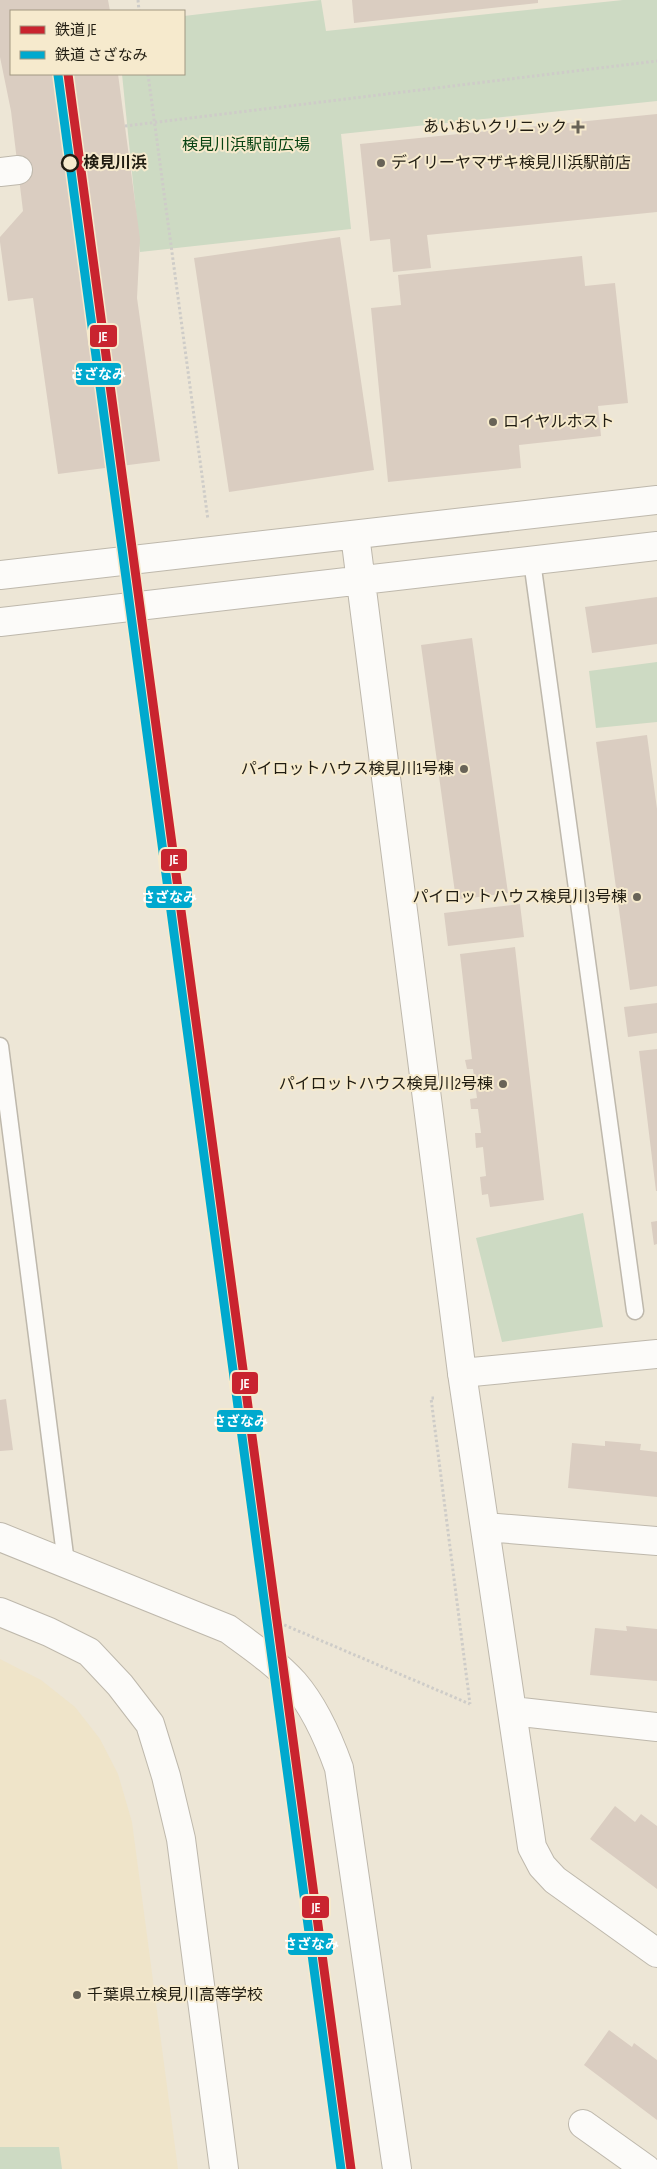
<svg xmlns="http://www.w3.org/2000/svg" width="657" height="2169" font-family="'Sofia Sans Condensed','Noto Sans JP',sans-serif">
	<style>
		.built { fill: #efe4c9 }
		.park { fill: #cddac3 }
		.building { fill: #dacdc1 }
		.lines { fill: none; stroke-linecap: round; stroke-linejoin: round }
		.lane-casing { stroke: #beb8ac; stroke-width: 19 }
		.street-casing { stroke: #beb8ac; stroke-width: 30 }
		.secondary-casing { stroke: #beb8ac; stroke-width: 30 }
		.path { stroke: #ceccc8; stroke-width: 3; stroke-dasharray: 2.5 2.5; stroke-linecap: butt }
		.lane { stroke: #fcfbf9; stroke-width: 16 }
		.street { stroke: #fcfbf9; stroke-width: 28 }
		.secondary { stroke: #fcfbf9; stroke-width: 28 }
		.rail-1-casing { stroke: #f6eacd; stroke-width: 12 }
		.rail-2-casing { stroke: #f6eacd; stroke-width: 12 }
		.rail-1 { stroke: #c9242f; stroke-width: 9 }
		.rail-2 { stroke: #00a9ce; stroke-width: 9 }
		.poi-dot { fill: #686357; stroke: #f6eacd; stroke-width: 2 }
		.stop-dot { fill: #f6eacd; stroke: #211d12; stroke-width: 2.5 }
		.labels { text-anchor: middle; dominant-baseline: central; stroke-width: 4; stroke-linejoin: round; paint-order: stroke }
		.poi-label { font-size: 16px; fill: #211d12; stroke: #f6eacd; text-anchor: end }
		.park-label { font-size: 16px; fill: #084413; stroke: #f6eacd }
		.stop-label { font-size: 16px; font-weight: bold; fill: #211d12; stroke: #f6eacd; text-anchor: start }
		.line-badge { stroke: #f6eacd; stroke-width: 2 }
		.badge-label { font-size: 14px; text-anchor: middle; font-weight: bold; fill: #fff }
	</style>
	<rect width="100%" height="100%" fill="#ede6d6"/>
	<path class="built" d="M0,1659L41,1680L75,1707L100,1739L118,1774L132,1822L178,2169H0Z"/>
	<path class="park" d="M321,0L326,31L623,0H657V101L341,134L351,229L140,252L122,74H184V16Z
		M657,662V722L596,728L589,671Z
		M583,1213L603,1327L502,1342L476,1238Z
		M0,2147H59L62,2169H0Z"/>
	<path class="building" d="M0,0H108L110,11H11V74H118L140,239L137,298L160,461L58,474L33,298L8,301L0,242V237L23,211L11,111L0,57Z
		M352,0H538V3L354,23Z
		M657,114V212L427,235L431,268L393,272L390,239L370,241L360,144Z
		M340,237L374,470L229,492L194,258Z
		M582,256L585,286L615,283L628,403L598,406L601,436L519,445L521,468L388,482L371,308L401,305L398,275Z
		M657,597V644L592,653L585,607Z
		M472,638L508,893L456,900L421,645Z
		M647,735L657,809V986L630,990L596,742Z
		M520,904L524,937L448,946L444,913Z
		M515,947L544,1200L490,1207L488,1194L482,1195L480,1177L486,1176L483,1147L476,1148L475,1133H481L478,1109H471L470,1099L477,1098L473,1069H467L465,1060L472,1059L460,954Z
		M657,1003V1033L628,1037L624,1007Z
		M657,1049V1191H656L639,1051Z
		M657,1221V1244L654,1245L651,1222Z
		M6,1399L13,1450L0,1451V1400Z
		M605,1441L641,1444L640,1450L657,1452V1497L568,1488L572,1443L605,1446Z
		M626,1626L657,1629V1681L590,1675L595,1628L627,1631Z
		M615,1806L635,1822L641,1814L657,1826V1889L590,1839Z
		M609,2030L632,2047L634,2043L657,2060V2120L584,2065Z"/>
	<g class="lines">
		<g class="lane-casing">
			<path id="lane" d="M532,561L635,1311
				M0,1046L66,1563"/>
		</g>
		<g class="street-casing">
			<path id="street" d="M0,172L18,170
				M462,1373L532,1847L542,1866L555,1880L657,1953
				M485,1527L657,1541
				M512,1711L657,1727
				M583,2124L646,2169"/>
		</g>
		<g class="secondary-casing">
			<path id="secondary" d="M355,535L462,1373L657,1354
				M0,575L657,500
				M0,622L657,546
				M0,1537L228,1629C251,1646 275,1662 294,1683C314,1706 329,1740 339,1768L397,2169
				M0,1612L49,1632L89,1652L120,1685L150,1724L166,1776L181,1839L224,2169"/>
		</g>
		<path class="path" d="M138,0L139,11
			M148,74L208,520
			M125,126L657,61
			M434,1398H431L470,1704
			M275,1621L470,1704"/>
		<use href="#lane" class="lane"/>
		<use href="#street" class="street"/>
		<use href="#secondary" class="secondary"/>
		<g class="rail-1-casing">
			<path id="rail-1" d="M68,74L351,2169"/>
		</g>
		<g class="rail-2-casing">
			<path id="rail-2" d="M58,75L341,2169"/>
		</g>
		<use href="#rail-1" class="rail-1"/>
		<use href="#rail-2" class="rail-2"/>
	</g>
	<g class="poi-dot">
		<path d="M575.5 119.5h5v5h5v5h-5v5h-5v-5h-5v-5h5z"/>
		<circle cx="381" cy="163" r="5"/>
		<circle cx="493" cy="422" r="5"/>
		<circle cx="464" cy="769" r="5"/>
		<circle cx="637" cy="897" r="5"/>
		<circle cx="503" cy="1084" r="5"/>
		<circle cx="77" cy="1995" r="5"/>
	</g>
	<circle class="stop-dot" cx="70" cy="163" r="8"/>
	<g class="labels">
		<g class="poi-label">
			<text x="567" y="127">あいおいクリニック</text>
			<text x="391" y="163" text-anchor="start">デイリーヤマザキ検見川浜駅前店</text>
			<text x="503" y="422" text-anchor="start">ロイヤルホスト</text>
			<text x="454" y="769">パイロットハウス検見川1号棟</text>
			<text x="627" y="897">パイロットハウス検見川3号棟</text>
			<text x="493" y="1084">パイロットハウス検見川2号棟</text>
			<text x="87" y="1995" text-anchor="start">千葉県立検見川高等学校</text>
		</g>
		<g class="park-label">
			<text x="246" y="145">検見川浜駅前広場</text>
		</g>
		<g class="stop-label">
			<text x="83" y="163">検見川浜</text>
		</g>
	</g>
	<g class="line-badge">
		<rect x="89" y="324" width="29" height="24" rx="5" fill="#c9242f"/>
		<rect x="75" y="362" width="47" height="24" rx="5" fill="#00a9ce"/>
		<rect x="160" y="848" width="28" height="24" rx="5" fill="#c9242f"/>
		<rect x="145" y="885" width="48" height="24" rx="5" fill="#00a9ce"/>
		<rect x="231" y="1371" width="28" height="24" rx="5" fill="#c9242f"/>
		<rect x="216" y="1409" width="48" height="24" rx="5" fill="#00a9ce"/>
		<rect x="301" y="1895" width="29" height="24" rx="5" fill="#c9242f"/>
		<rect x="287" y="1932" width="47" height="24" rx="5" fill="#00a9ce"/>
	</g>
	<g class="badge-label">
		<text x="103" y="341">JE</text>
		<text x="98" y="379">さざなみ</text>
		<text x="174" y="864">JE</text>
		<text x="169" y="902">さざなみ</text>
		<text x="245" y="1388">JE</text>
		<text x="240" y="1426">さざなみ</text>
		<text x="316" y="1912">JE</text>
		<text x="311" y="1949">さざなみ</text>
	</g>
	<rect x="10" y="10" width="175" height="65" fill="#f6eacd" stroke="#a19882"/>
	<rect x="20" y="26" width="25" height="8" fill="#c9242f" stroke="#a19882"/>
	<text x="55" y="35" font-size="15" fill="#211d12">鉄道 JE</text>
	<rect x="20" y="51" width="25" height="8" fill="#00a9ce" stroke="#a19882"/>
	<text x="55" y="60" font-size="15" fill="#211d12">鉄道 さざなみ</text>
</svg>
